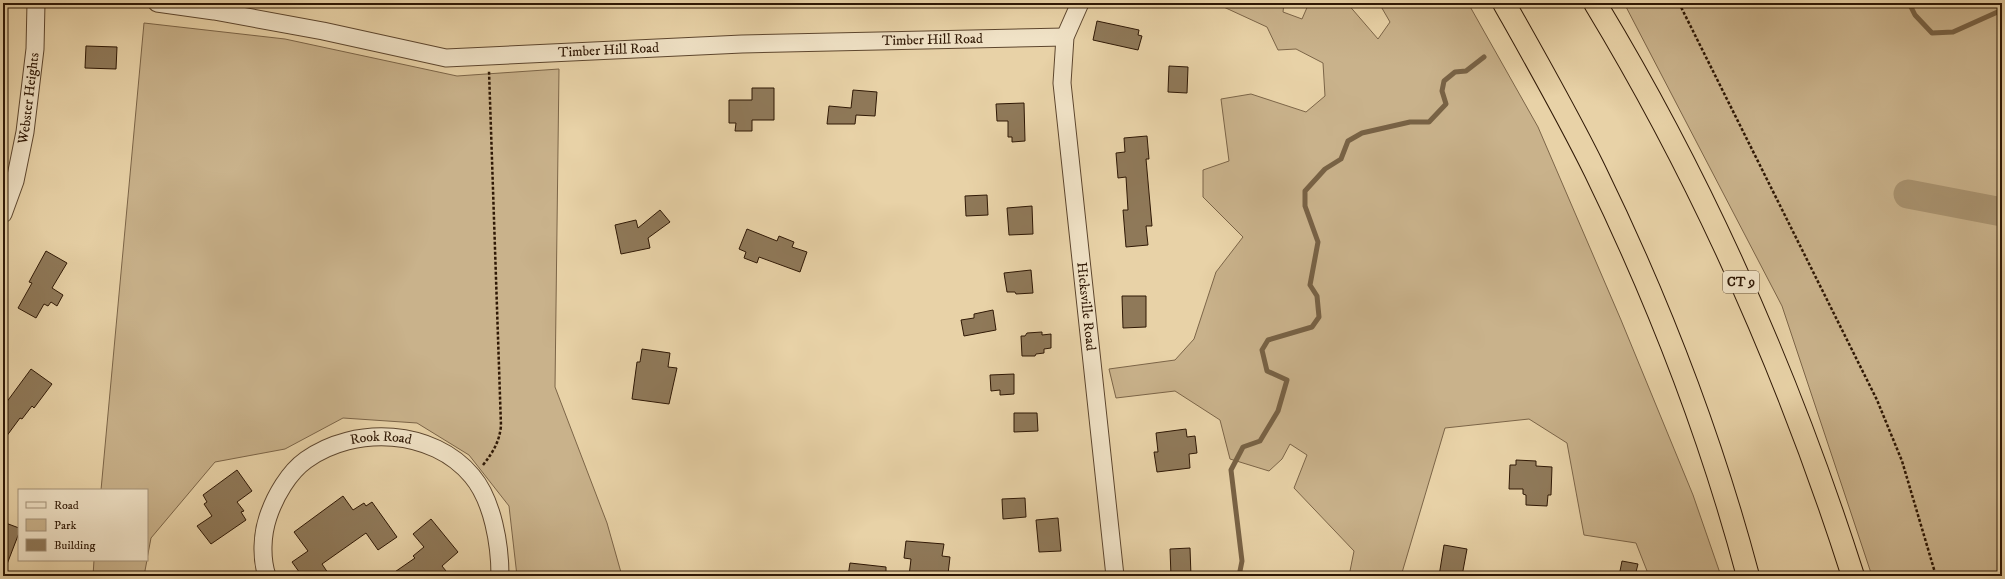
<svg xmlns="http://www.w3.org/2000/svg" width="2005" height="579" font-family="'IM FELL DW Pica',serif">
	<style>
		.green { fill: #c9b28b; stroke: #7c6548 }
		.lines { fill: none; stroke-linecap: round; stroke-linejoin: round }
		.stream { stroke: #786245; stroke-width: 5 }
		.river { stroke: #a99370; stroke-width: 29 }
		.building { fill: #8f7959; stroke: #2f1805 }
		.minor-casing { stroke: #5d462e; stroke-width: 19 }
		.motorway-casing { stroke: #2f1805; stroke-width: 24 }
		.path { stroke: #2f1805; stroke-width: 2.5; stroke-dasharray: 3 2; stroke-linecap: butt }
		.minor { stroke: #f0e2c6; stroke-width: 17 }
		.motorway { stroke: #e8d2a7; stroke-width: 22 }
		.labels { text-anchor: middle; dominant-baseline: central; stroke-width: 3.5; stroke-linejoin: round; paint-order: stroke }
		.shield { fill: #f0e2c6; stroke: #69553f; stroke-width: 1 }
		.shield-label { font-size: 13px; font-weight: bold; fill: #2f1805 }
		.street-label { font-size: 14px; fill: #2f1805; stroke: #f0e2c6 }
	</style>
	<rect width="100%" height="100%" fill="#e8d2a7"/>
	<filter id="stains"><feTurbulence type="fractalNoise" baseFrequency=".005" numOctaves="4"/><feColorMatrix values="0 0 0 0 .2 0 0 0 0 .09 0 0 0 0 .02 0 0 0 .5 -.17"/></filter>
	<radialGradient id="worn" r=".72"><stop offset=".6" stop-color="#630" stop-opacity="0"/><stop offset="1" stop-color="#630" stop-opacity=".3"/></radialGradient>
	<path class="green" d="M1215,3H1284L1283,12L1302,19L1309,3H1347L1378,39L1390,22L1379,3H1468L1538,127L1621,320L1693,495L1721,576H1649L1636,543L1584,535L1567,443L1529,419L1445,428L1401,576H1349L1354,551L1294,488L1307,455L1290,444L1282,459L1269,471L1230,459L1220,420L1175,391L1116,398L1109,369L1175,360L1194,339L1216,272L1243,237L1203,197V170L1229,161L1221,99L1251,94L1306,112L1325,96L1323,63L1296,49L1278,50L1267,27Z
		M1624,3H2002V576H1872L1782,306Z
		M144,23L285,39L457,76L559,69L555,387L607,523L622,576H517L509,506L469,455L417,423L343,418L285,449L215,462L151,538L147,559V490H101Z
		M94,560H147L144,576H93Z"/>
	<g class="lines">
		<path class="stream" d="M1909,3L1915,15L1932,33L1953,32L2002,10
			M1239,576L1242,561L1231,470L1243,447L1260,441L1278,411L1287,380L1267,371L1262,350L1268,340L1312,327L1319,317L1317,296L1310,285L1318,242L1305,206V191L1325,169L1341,159L1348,141L1362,133L1410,122H1429L1446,104L1442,91L1444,81L1455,72L1466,71L1484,57"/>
		<path class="river" d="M1908,194L2002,212"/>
	</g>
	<path class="building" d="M1097,21L1139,30L1138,35L1142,36L1138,50L1093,40Z
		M86,46L117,47L116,69L85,68Z
		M1169,66L1188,67L1187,93L1168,92Z
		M752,88H774V120H752V131H735L736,123H729V100H752Z
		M853,90L877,92L875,116L856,115L855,124H827L829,106L851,108Z
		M1024,103L1025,141L1012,142V137H1008V121H997L996,104Z
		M1147,136L1149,159H1146L1152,226H1146L1148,245L1126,247L1123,210H1128L1126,177L1118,178L1116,153L1125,152L1124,138Z
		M987,195L988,215L966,216L965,196Z
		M1032,206L1033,234L1009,235L1007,208Z
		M660,210L670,222L648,238L650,248L621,254L615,225L636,220L638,228Z
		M747,229L777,241L779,236L794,242L792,247L807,252L800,272L759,257L757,263L744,258L746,252L739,249Z
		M46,251L67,263L52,288L63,295L57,306L51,302L48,306L44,304L36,318L18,308L32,283L29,282Z
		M1031,270L1033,293L1016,294L1015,292H1007L1004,273Z
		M1122,296H1146V327L1123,328Z
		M993,310L996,330L964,336L961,320L974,318V314Z
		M1042,332V335L1051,334V348L1044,349V353L1036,354L1035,356H1022L1021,336H1025L1027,333Z
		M642,349L670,353L668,367L677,368L669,404L632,399L637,362H640Z
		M31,369L52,384L34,408L32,406L22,419L20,418L3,441V407Z
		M1014,374V394L1000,395V390L991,391L990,375Z
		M1014,413H1037L1038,431L1014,432Z
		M1186,429L1187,437L1195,436L1197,453L1189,454L1190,468L1157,472L1154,452H1158L1156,433Z
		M1516,460L1536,461V466L1552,467L1551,495H1548L1547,506L1526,505V495L1523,494V489H1509L1510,465H1516Z
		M237,470L252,491L237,502L244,511L241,512L246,520L211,544L197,526L212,516L204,504L207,502L203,495Z
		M343,496L353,510L364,503L366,506L372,502L397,537L378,550L366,533L322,564L330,576H302L292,562L308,551L294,532Z
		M1025,498L1026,517L1003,519L1002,499Z
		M1058,518L1061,551L1039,552L1036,520Z
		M431,519L458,552L442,566L450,576H389L415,558L413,556L424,547L413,534Z
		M3,522L19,528V533L4,572Z
		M906,541L944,544L942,556L950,557L948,574L941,573L940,576H909L911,559L904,558Z
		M1444,545L1467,549L1462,576H1439Z
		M1190,548L1191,576H1171L1170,549Z
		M1622,561L1638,564L1635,576H1619Z
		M850,563L886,567V576H848Z"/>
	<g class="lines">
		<g class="minor-casing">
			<g id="minor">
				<path id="s1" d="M157,3L214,11L323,31L446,58L742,44L1065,37"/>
				<path id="s2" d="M1080,3L1065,37L1062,83L1115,576"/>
				<path id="s3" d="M3,214L15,181L25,132L35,49L36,3"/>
				<path id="s4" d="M267,576C261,558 262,535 268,517C275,496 289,472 306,460C355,425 433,429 472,476C493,501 500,545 500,576"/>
			</g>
		</g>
		<g class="motorway-casing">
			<path id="motorway" d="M1504,3C1535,58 1567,114 1595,171C1658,300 1711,437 1748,576
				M1595,3C1704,183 1789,376 1853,576"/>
		</g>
		<path class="path" d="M1679,3L1877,400L1902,461L1936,576
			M483,465C493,452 499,443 501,426L489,71"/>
		<use href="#minor" class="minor"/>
		<use href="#motorway" class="motorway"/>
	</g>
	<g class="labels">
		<rect class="shield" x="1723" y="271" width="36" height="22" rx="3"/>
		<g class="shield-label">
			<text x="1741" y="282">CT 9</text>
		</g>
		<g class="street-label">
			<text stroke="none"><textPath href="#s1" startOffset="781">Timber Hill Road</textPath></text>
			<text stroke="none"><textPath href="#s1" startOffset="457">Timber Hill Road</textPath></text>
			<text stroke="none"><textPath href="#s3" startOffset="119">Webster Heights</textPath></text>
			<text stroke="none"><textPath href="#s2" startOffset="308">Hicksville Road</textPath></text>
			<text stroke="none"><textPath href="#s4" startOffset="209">Rook Road</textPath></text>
		</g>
	</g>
	<rect width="2005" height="579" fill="none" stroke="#e8d2a7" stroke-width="16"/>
	<rect x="4" y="4" width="1997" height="571" fill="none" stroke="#2f1805" stroke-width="2"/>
	<rect x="8" y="8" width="1989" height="563" fill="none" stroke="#2f1805"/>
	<rect x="18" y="489" width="130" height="72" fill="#f0e2c6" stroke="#a39179"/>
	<rect x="26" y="502" width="20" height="6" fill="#f0e2c6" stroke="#a39179"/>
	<text x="54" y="509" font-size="12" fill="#2f1805">Road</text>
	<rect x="26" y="519" width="20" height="12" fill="#c9b28b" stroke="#a39179"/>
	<text x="54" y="529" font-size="12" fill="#2f1805">Park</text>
	<rect x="26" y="539" width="20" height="12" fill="#8f7959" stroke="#a39179"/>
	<text x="54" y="549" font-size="12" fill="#2f1805">Building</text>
	<rect width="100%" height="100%" filter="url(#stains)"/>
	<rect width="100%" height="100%" fill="url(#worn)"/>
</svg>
